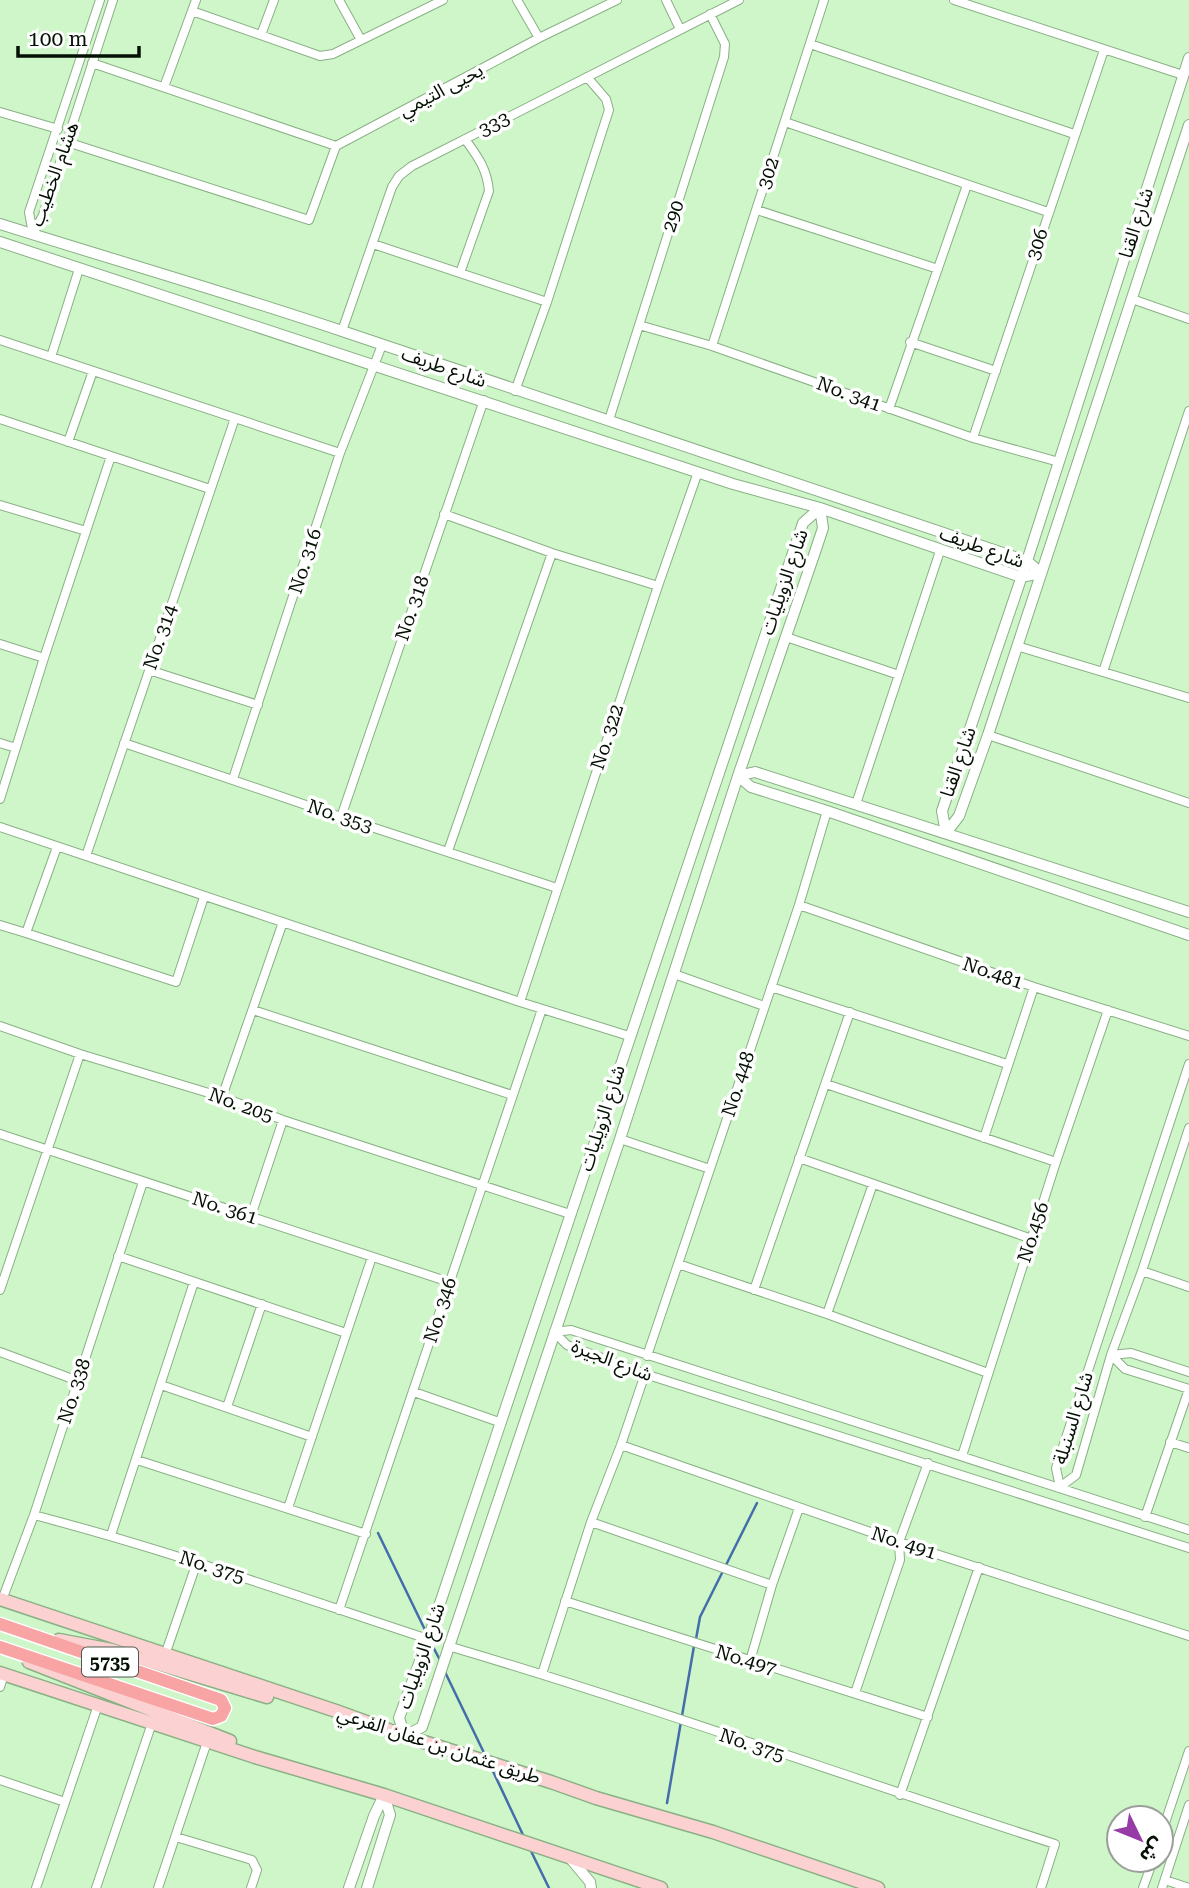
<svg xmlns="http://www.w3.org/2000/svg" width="1189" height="1888" font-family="'Roboto Serif','Noto Sans Arabic',serif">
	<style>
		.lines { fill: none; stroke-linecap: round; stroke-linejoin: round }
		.stream { stroke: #456dac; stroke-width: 2.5 }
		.minor-casing { stroke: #8ab085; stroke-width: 10 }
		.tertiary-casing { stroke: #8ab085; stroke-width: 12 }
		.secondary-casing { stroke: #8ab085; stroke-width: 15 }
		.primary-casing { stroke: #fff; stroke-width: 15 }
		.minor { stroke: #fff; stroke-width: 8 }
		.tertiary { stroke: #fff; stroke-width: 10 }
		.secondary { stroke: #fcd1d2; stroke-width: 12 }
		.primary { stroke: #f8a3a4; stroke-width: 12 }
		.labels { text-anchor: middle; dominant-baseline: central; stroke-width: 7; stroke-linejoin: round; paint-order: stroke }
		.shield { fill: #fff; stroke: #4f584f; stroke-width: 2 }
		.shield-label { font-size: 18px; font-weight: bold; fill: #041003 }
		.street-label { font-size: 19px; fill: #041003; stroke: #fff }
	</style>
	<rect width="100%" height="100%" fill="#cef6c9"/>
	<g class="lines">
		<path class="stream" d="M378,1533L427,1634
			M726,1565L757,1503
			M696,1639L700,1617L723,1571
			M431,1643L441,1662
			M445,1672L486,1757
			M491,1767L524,1837
			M667,1803L694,1646
			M530,1849L549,1888"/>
		<g class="minor-casing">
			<path id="minor" d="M100,0L29,212L33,234L43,215L113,0
				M339,0L361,40
				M517,0L539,38
				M666,0L680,29
				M954,0L1183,75
				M192,11L320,56L333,54L443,0
				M261,35L274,0
				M810,44L1074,134
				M92,63L336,146
				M164,87L196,0
				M0,112L58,129
				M785,122L1048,212
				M67,142L309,220L336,146L539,38L617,0
				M757,210L938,269
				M373,244L547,302
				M460,273L489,191C487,169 478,157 465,139
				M1132,299L1189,319
				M639,325L712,346L973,438L1059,462
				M342,331L392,187L399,176L412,166L739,0
				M0,340L340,453
				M910,342L996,371
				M712,346L824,0
				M51,357L79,269
				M515,391L547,302L609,110L606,99L587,77
				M889,409L967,185
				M0,419L210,489
				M609,420L724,57L725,44L710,14
				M973,438L1104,50
				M68,442L93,371
				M0,505L86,531
				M444,514L552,553L658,586
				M786,637L899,675
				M0,644L44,658
				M1017,646L1189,698
				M149,670L258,705
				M1103,672L1189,411
				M988,735L1189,803
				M0,743L16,748
				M124,743L341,817L557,888
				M233,779L340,453L382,345
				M0,799L44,658L111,456
				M856,804L940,551
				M341,817L484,400
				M0,827L520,1002L629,1036
				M57,847L26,933L176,982L204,897
				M448,851L552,553
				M86,856L235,418
				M799,905L1034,987L1189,1036
				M0,925L26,933
				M674,974L764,1006
				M771,987L1007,1064
				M520,1002L658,586L698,472
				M253,1010L512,1095
				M0,1026L80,1054L222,1097L283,1120L570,1214
				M1189,1064L1056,1468L1060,1487L1076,1475L1111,1355L1142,1271L1189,1128
				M826,1084L1056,1162
				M222,1097L283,922
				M0,1134L449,1282
				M984,1138L1034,987
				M620,1139L710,1169
				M799,1158L1032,1239
				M251,1216L283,1120
				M118,1256L346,1333
				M678,1264L827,1314L988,1373
				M1142,1271L1189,1287
				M0,1290L80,1054
				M754,1290L850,1012
				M827,1314L873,1184
				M554,1332L567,1345L645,1374L1189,1548
				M554,1332L571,1330L1189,1530
				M0,1352L78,1381
				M1111,1355L1125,1369L1189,1389
				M1111,1355L1131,1353L1189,1372
				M647,1356L799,905L827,811
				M161,1385L312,1437
				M414,1392L499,1422
				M227,1407L262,1304
				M1170,1442L1189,1448
				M621,1445L899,1542L1189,1636
				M962,1456L1056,1162L1108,1010
				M137,1460L366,1534
				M288,1508L372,1257
				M34,1515C168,1550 297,1596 428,1639
				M1145,1517L1189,1389
				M591,1522L772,1585
				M111,1535L194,1282
				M2,1600L34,1515L143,1182
				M565,1601L928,1717
				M339,1610L542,1009
				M448,1646C652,1706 852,1779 1055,1844L1041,1888
				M165,1655L197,1562
				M750,1661L772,1585L799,1508
				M542,1674L591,1522L621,1445L645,1374
				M0,1687L4,1674
				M855,1693L900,1560L899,1542L928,1463
				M0,1780L65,1802
				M900,1795L979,1567
				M1161,1835L1189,1751
				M176,1837L252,1860L257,1870L251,1888
				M1165,1880L1189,1888
				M36,1888L98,1705
				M96,1888L152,1723
				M158,1888L207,1742
				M1143,1888L1153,1860
				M1162,1888L1189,1805"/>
		</g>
		<g class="tertiary-casing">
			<path id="tertiary" d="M0,224C114,260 229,293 342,331C570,409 799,484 1027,561L1041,573
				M0,242L733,484L820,508L1021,577L1041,573
				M820,508L823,528L814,555L738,776L620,1139L422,1727L405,1736L399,1718L428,1639L803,523Z
				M738,776L751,787L827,811L1189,935
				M738,776L755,772L1189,912
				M946,833L942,811L1027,561L1189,58
				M946,833L959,816L988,735L1189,125
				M570,1858L590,1882L591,1888
				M349,1888L374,1816L384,1795
				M367,1888L390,1815L384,1795"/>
		</g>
		<g class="secondary-casing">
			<path id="secondary" d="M0,1599L336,1711L405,1736L551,1782L596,1798L713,1832L878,1888
				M59,1640L112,1650L267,1697
				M29,1662L230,1741
				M0,1673L255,1757L384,1795L661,1888"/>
		</g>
		<g class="primary-casing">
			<path id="primary" d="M0,1624L221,1700L225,1708L221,1716L213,1719L0,1647"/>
		</g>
		<use href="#minor" class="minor"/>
		<use href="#tertiary" class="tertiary"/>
		<use href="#secondary" class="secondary"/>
		<use href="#primary" class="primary"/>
	</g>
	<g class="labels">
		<rect class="shield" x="82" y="1647.5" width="56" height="29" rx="5"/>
		<g class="shield-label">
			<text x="110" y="1662">5735</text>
		</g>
		<g class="street-label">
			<text transform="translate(441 90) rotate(-28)">يحيى التيمي</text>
			<text transform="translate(494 124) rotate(-27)">333</text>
			<text transform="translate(768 173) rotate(-72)">302</text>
			<text transform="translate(54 174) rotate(-70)">هشام الخطيب</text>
			<text transform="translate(673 216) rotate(-72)">290</text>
			<text transform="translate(1136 223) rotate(-72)">شارع القنا</text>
			<text transform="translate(1037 244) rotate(-72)">306</text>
			<text transform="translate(444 367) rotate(19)">شارع طريف</text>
			<text transform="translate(849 394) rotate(20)">No. 341</text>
			<text transform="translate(982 547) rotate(20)">شارع طريف</text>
			<text transform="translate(305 561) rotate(-72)">No. 316</text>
			<text transform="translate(784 582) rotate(-71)">شارع الزويليات</text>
			<text transform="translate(412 608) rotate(-71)">No. 318</text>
			<text transform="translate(160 637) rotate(-71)">No. 314</text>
			<text transform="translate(607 737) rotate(-72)">No. 322</text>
			<text transform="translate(958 762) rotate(-71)">شارع القنا</text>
			<text transform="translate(340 816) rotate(19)">No. 353</text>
			<text transform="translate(993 973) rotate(19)">No.481</text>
			<text transform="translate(738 1084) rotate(-72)">No. 448</text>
			<text transform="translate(241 1105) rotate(20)">No. 205</text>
			<text transform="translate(602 1118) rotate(-72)">شارع الزويليات</text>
			<text transform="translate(225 1208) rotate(18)">No. 361</text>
			<text transform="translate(1033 1232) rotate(-72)">No.456</text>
			<text transform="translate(440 1310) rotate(-72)">No. 346</text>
			<text transform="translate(612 1360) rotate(21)">شارع الجيرة</text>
			<text transform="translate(74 1391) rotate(-72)">No. 338</text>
			<text transform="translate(1073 1418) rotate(-73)">شارع السنبلة</text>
			<text transform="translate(904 1543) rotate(18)">No. 491</text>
			<text transform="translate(212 1567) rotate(18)">No. 375</text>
			<text transform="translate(421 1656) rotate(-71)">شارع الزويليات</text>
			<text transform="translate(746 1660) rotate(17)">No.497</text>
			<text transform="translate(439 1745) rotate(18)">طريق عثمان بن عفان الفرعي</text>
			<text transform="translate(752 1745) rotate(19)">No. 375</text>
		</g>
	</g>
	<g transform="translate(1140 1839) rotate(133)"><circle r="33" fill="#ffffff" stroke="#9b9f9a" stroke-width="2"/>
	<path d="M0-5L12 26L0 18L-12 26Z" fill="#973ba6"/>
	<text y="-10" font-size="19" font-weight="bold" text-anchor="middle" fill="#041003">ش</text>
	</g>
	<path d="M18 46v10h121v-10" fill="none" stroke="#041003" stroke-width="3.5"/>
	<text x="28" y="46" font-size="21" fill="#041003" stroke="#ffffff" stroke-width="5" paint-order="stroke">100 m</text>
</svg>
